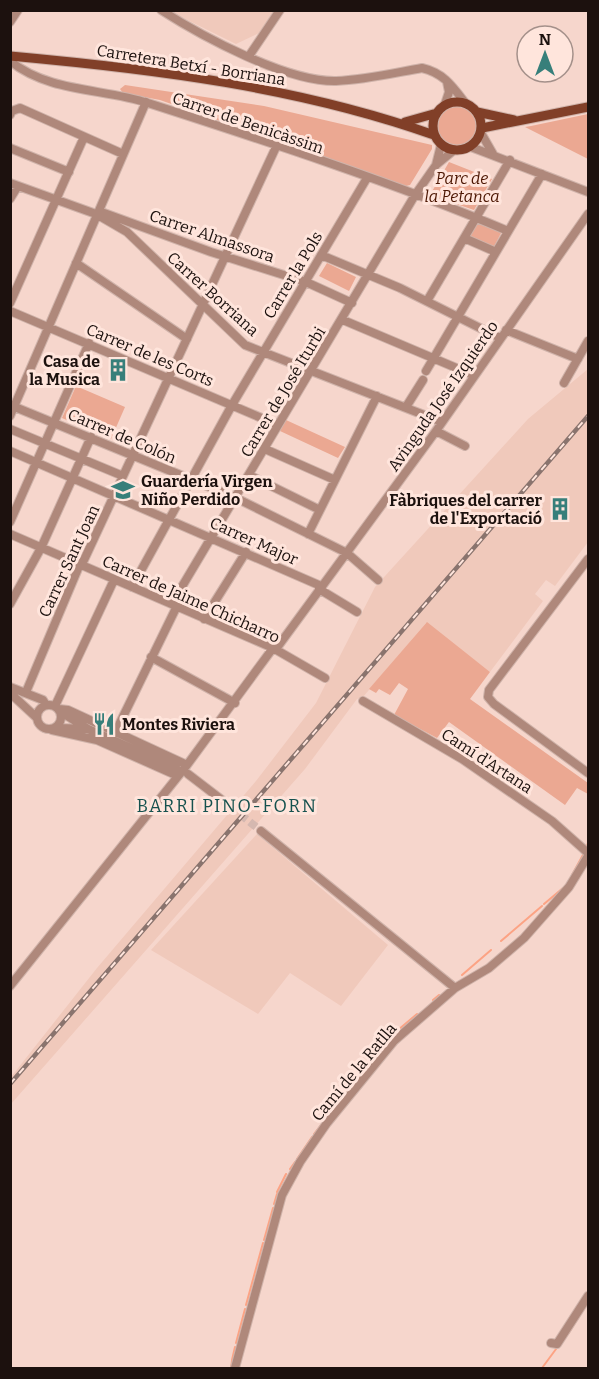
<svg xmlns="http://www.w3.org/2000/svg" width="599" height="1379" font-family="Bitter,serif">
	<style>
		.built { fill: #f0c9bb }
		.green { fill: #eba892 }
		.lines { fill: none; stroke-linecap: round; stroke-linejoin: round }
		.stream { stroke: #fca384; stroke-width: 2 }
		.minor-tunnel { stroke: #d5b8b0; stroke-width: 8; stroke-dasharray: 8 4; stroke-linecap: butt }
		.minor-casing { stroke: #cfb3aa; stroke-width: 10 }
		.major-casing { stroke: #cfb3aa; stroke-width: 11 }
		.minor { stroke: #af887b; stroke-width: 8 }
		.major { stroke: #813f28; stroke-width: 9 }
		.rail-casing { stroke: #8a746e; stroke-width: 4.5 }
		.rail { stroke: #ffe5dc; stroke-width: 2; stroke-dasharray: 7; stroke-linecap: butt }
		.labels { text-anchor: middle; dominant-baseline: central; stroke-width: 6; stroke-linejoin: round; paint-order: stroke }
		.street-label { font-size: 16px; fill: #1c110e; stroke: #ffe5dc }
		.park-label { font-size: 16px; font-style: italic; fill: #4c1602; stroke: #ffe5dc }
		.poi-label { font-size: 16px; font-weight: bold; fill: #1c110e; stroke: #ffe5dc; text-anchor: end }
		.neighbourhood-label { font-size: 18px; letter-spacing: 1.5px; fill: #15514e; stroke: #ffe5dc }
	</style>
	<rect width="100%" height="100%" fill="#f6d6cc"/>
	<path class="built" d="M169,11H275L259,33L236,44Z
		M588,369V542L555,586L546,580L535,594L543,601L490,672L426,623L363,697L357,699L305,769L11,1104V1077L97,968L256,781L316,703L375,587L528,419Z
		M257,834L388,945L341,1006L290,973L258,1014L151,950Z"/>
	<path class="green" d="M125,85L264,106L432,145V149L410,185L406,186L160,100L123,93L120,89Z
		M436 127a21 21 0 1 1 42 0a21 21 0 1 1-42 0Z
		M588,114V159L525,127L531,126Z
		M449,162L492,179L474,210L430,195Z
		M478,221L502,231L494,247L469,237Z
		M327,263L356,277L349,291L319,276Z
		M76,386L125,407L111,439L62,418Z
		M286,420L345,447L338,458L280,431Z
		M427,622L490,672L470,699L588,783V794L577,788L565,805L449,722L437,738L394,715L408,689L399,683L390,695L379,689L376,693L369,689Z"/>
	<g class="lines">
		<path class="stream" d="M587,846L588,843
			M572,875L584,853
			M544,904L563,888
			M501,941L542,906
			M462,975L491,950
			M433,1000L439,995
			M398,1030L417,1014
			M385,1044L391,1037
			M375,1056L383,1047
			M361,1074L370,1063
			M327,1117L359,1077
			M314,1134L321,1125
			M297,1159L312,1137
			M290,1169L295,1162
			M277,1192L286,1174
			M274,1204L277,1194
			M264,1240L273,1208
			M246,1305L263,1243
			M568,1334L578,1318
			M236,1343L245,1309
			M232,1360L235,1347
			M231,1368L232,1361
			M542,1368L559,1345"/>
		<path class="minor-tunnel" d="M231,807L261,831"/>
		<g class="minor-casing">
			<path id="minor" d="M161,10C203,37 287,82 336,81C365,80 394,73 422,68C444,73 453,87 466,104
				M10,22L18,10
				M249,56L280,10
				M10,61C50,93 103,88 148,103C269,142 392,182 508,231
				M445,104L449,92L447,82
				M10,115L12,111L20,108L123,154
				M481,133L493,154
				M471,147L588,192
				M10,148L69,172
				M436,165L441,145
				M10,183L96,214L127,232L245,345L442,422
				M10,199L18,186
				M97,214L104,213L211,252L306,282L352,303
				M464,238L496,252
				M321,255L400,288L500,338
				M76,263L187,339
				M427,301L510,160
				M10,303L84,137
				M10,311L278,425
				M343,320L473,375
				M506,330L578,359
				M426,371L542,174
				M564,383L588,341
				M10,405L234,497L347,553L378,580
				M406,407L423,380
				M10,416L146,102
				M10,429L123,476
				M436,431L465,446
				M265,449L335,480
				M10,451L321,586
				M249,475L320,510
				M10,522L89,343
				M10,534L273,648L325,678
				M308,534L377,396
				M588,559L489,690L488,697L494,704L588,773
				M132,587L232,405L367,178
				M319,589L357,612
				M10,604L41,548L91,437
				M204,619L246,552
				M151,657L235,703
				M10,687L43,700L46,705
				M26,692L80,564L84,560L276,147
				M10,693L37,718
				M363,701L462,759L552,821L588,853
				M37 717a12 12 0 1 1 24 0a12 12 0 1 1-24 0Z
				M55,706L114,580
				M59,709L68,710L187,765
				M61,712L88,729L176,768
				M60,728L87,729
				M52,730L97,740L178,776
				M115,733L176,608L174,600L415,195L436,165L453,151
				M188,774L231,807
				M261,831L455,988
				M10,986L187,765L273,648L279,645L436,431L588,214
				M551,1343L557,1344L588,1296
				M235,1368L282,1195L300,1162L327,1123L394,1041L455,988L489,968L524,938L569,887L588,856"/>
		</g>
		<g class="major-casing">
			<path id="major" d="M10,56C153,69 299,87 434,135
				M433 126a24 24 0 1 1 48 0a24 24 0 1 1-48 0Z
				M477,112L514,120
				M405,122L437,113
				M482,128L588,107"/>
		</g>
		<use href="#minor" class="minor"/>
		<use href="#major" class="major"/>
		<g class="rail-casing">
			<path id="rail" d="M10,1084L588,416"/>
		</g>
		<use href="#rail" class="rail"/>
	</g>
	<defs>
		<g id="building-bare" transform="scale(1.8)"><path d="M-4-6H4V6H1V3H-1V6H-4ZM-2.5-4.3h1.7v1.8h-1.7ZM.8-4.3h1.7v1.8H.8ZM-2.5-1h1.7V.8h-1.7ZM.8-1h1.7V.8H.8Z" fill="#377f7a" stroke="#ffe5dc" stroke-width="2.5" paint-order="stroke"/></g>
		<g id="school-bare" transform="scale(1.8)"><path d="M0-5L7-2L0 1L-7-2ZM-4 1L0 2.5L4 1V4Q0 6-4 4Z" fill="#377f7a" stroke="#ffe5dc" stroke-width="2.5" paint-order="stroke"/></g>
		<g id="restaurant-bare" transform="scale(1.8)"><path d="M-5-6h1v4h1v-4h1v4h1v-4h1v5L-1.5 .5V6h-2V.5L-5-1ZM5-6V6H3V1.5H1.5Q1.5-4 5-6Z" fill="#377f7a" stroke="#ffe5dc" stroke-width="2.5" paint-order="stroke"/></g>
	</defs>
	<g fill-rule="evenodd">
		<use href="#building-bare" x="118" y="370"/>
		<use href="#school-bare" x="123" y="490"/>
		<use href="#building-bare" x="560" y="509"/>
		<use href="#restaurant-bare" x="104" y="724"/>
	</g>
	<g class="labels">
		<g class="street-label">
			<text transform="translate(191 65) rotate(9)">Carretera Betxí - Borriana</text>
			<text transform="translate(248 123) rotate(19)">Carrer de Benicàssim</text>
			<text transform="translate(212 236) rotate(19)">Carrer Almassora</text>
			<text transform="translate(293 275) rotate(-59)">Carrer la Pols</text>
			<text transform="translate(213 294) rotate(42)">Carrer Borriana</text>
			<text transform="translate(150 355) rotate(23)">Carrer de les Corts</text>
			<text transform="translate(283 392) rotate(-59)">Carrer de José Iturbi</text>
			<text transform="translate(443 396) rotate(-55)">Avinguda José Izquierdo</text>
			<text transform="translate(122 436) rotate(23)">Carrer de Colón</text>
			<text transform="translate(254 541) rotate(24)">Carrer Major</text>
			<text transform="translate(69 561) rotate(-65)">Carrer Sant Joan</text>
			<text transform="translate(191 599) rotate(24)">Carrer de Jaime Chicharro</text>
			<text transform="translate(487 761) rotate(33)">Camí d'Artana</text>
			<text transform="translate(354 1072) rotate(-50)">Camí de la Ratlla</text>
		</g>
		<g class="park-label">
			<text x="462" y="178">Parc de<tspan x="462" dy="18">la Petanca</tspan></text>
		</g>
		<g class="poi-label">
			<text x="100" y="361">Casa de<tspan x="100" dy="18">la Musica</tspan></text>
			<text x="141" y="481" text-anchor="start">Guardería Virgen<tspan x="141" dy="18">Niño Perdido</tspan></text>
			<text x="542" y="500">Fàbriques del carrer<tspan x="542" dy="18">de l'Exportació</tspan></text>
			<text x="122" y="724" text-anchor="start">Montes Riviera</text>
		</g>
		<g class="neighbourhood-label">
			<text x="227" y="806">BARRI PINO-FORN</text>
		</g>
	</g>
	<rect width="599" height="1379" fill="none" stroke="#1c110e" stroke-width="24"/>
	<g transform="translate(545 54)"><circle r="28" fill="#ffe5dc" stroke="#a4908a" stroke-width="1.5"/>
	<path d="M0-4.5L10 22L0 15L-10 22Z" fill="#377f7a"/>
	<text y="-9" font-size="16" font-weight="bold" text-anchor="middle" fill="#1c110e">N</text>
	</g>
</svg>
